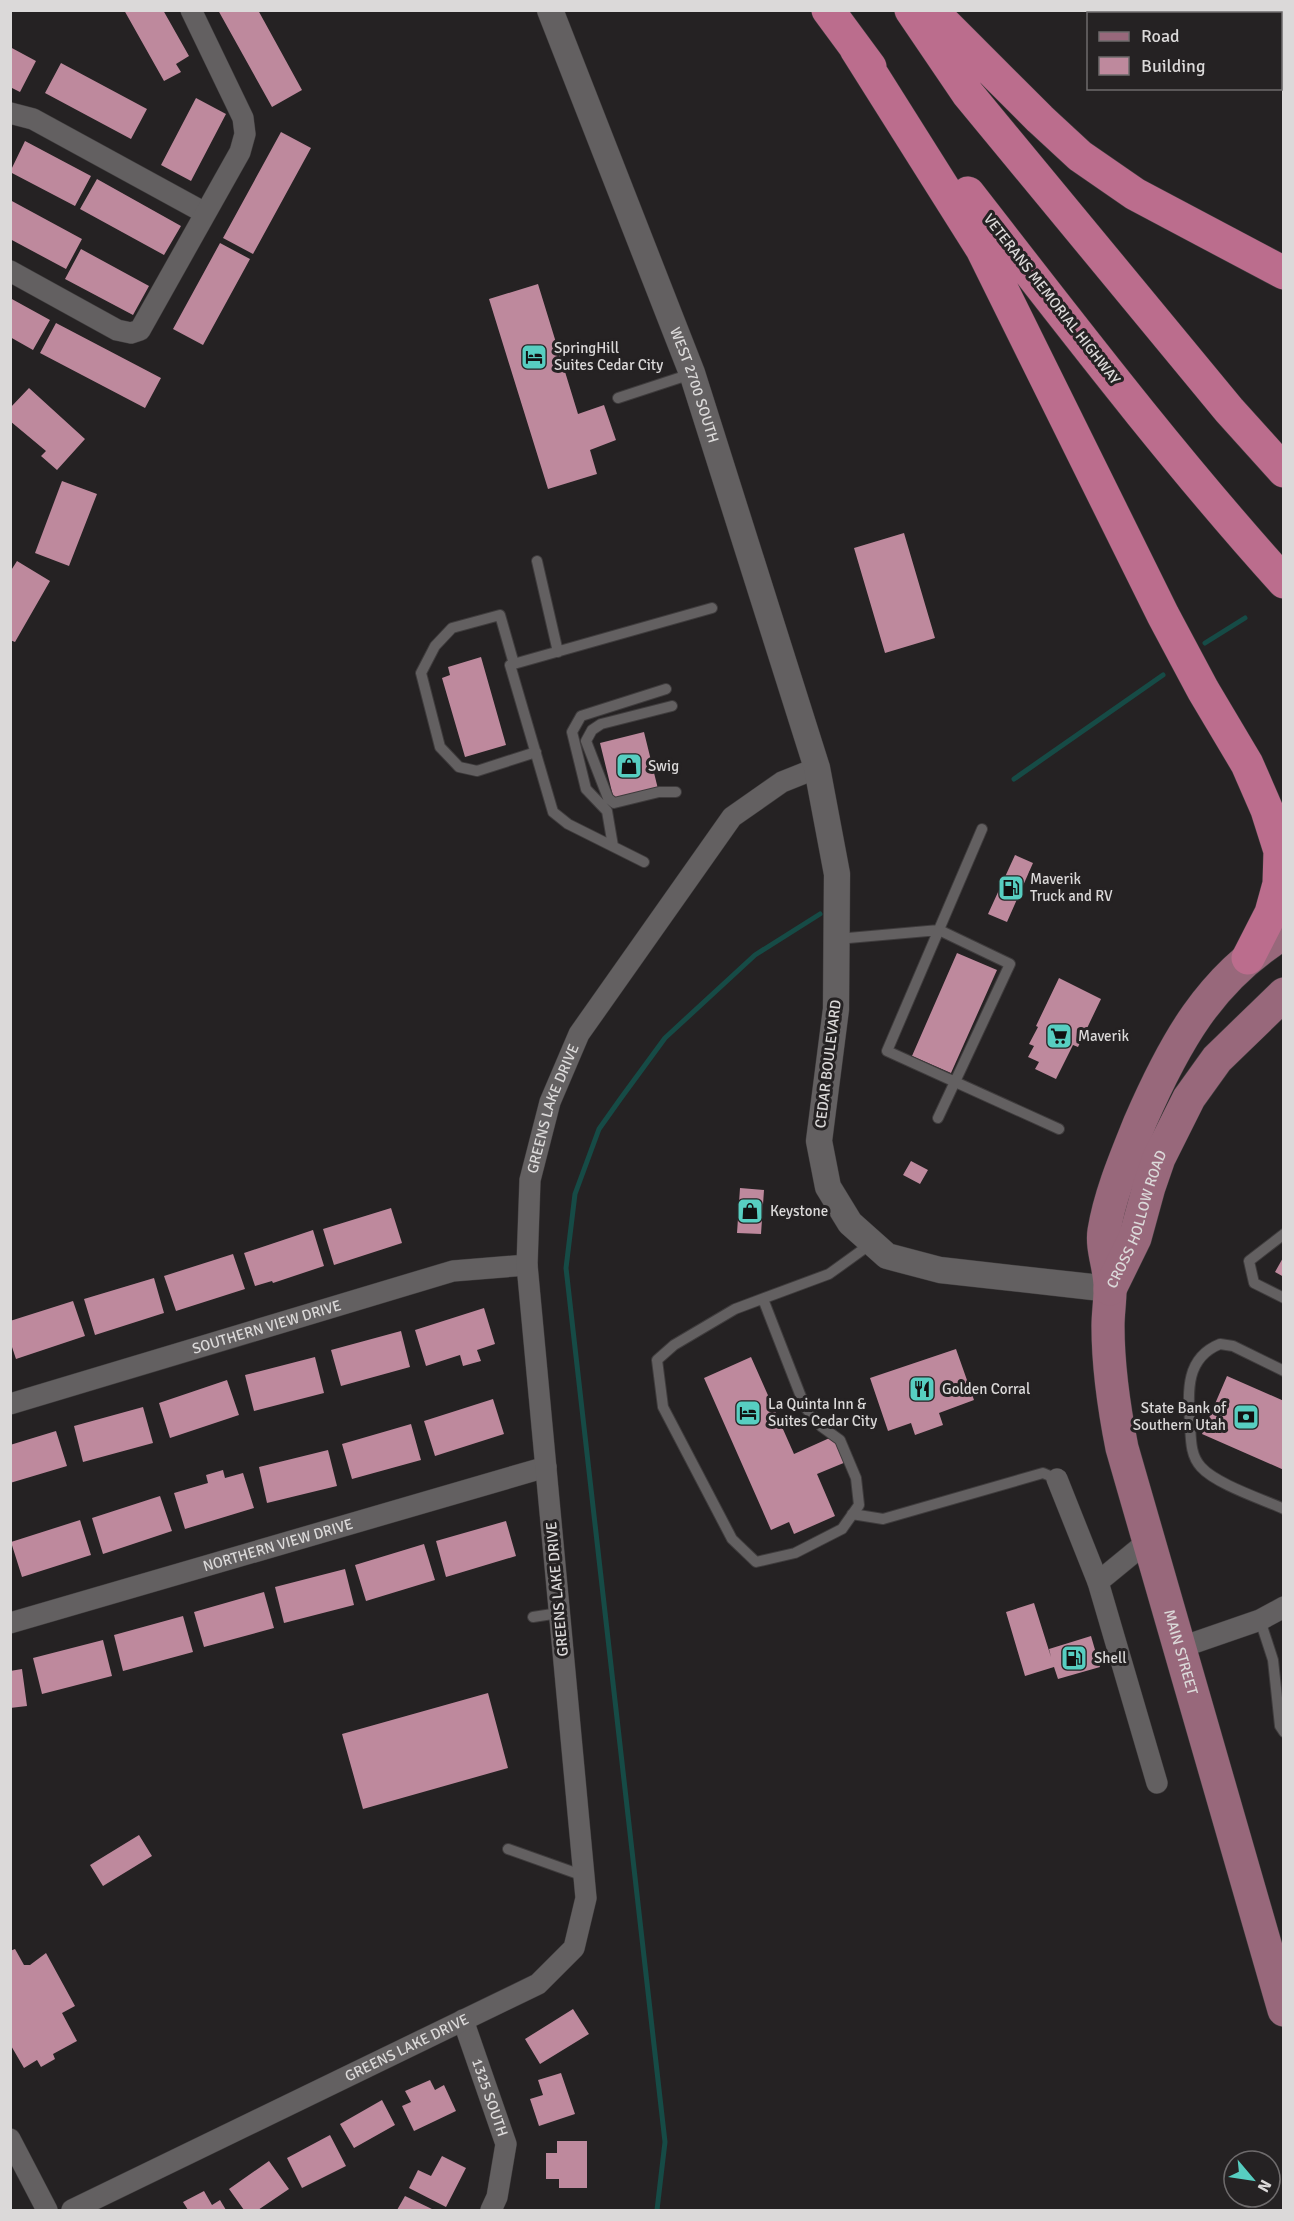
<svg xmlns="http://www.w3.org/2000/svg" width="1294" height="2221" font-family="Signika,sans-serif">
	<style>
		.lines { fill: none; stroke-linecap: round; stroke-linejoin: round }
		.stream { stroke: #164b46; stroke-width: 5 }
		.building { fill: #be899d }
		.service-casing { stroke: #3f3c3d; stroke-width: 12 }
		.minor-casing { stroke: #3f3c3d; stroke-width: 22 }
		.tertiary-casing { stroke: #3f3c3d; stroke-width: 27 }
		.primary-casing { stroke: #3f3c3d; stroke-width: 34 }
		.motorway-casing { stroke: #3f3c3d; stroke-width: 34 }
		.service { stroke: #636061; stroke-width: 10 }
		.minor { stroke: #636061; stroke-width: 21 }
		.tertiary { stroke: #636061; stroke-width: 26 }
		.primary { stroke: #98687b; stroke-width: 33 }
		.motorway { stroke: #bb6d8d; stroke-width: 33 }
		.labels { text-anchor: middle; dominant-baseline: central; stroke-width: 6; stroke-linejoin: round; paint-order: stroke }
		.street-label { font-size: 15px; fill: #dbd9d9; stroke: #252223 }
		.poi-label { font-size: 15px; fill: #dbd9d9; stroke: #252223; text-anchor: start }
	</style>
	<rect width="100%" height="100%" fill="#252223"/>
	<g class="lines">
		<path class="stream" d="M1205,643L1245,618
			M1014,779L1163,675
			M657,2210L665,2142L566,1268L575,1194L599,1129L621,1098L665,1038L755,955L820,914"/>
	</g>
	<path class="building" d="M124,10H163L189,56L176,64L181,72L164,81Z
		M218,10H258L302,90L272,107Z
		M10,47L36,61L20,92L10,87Z
		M61,63L147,109L131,139L45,93Z
		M196,98L226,114L191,181L161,165Z
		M281,132L311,148L253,254L223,238Z
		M25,141L91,176L75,206L10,172Z
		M97,179L181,226L164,255L80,209Z
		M10,200L82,239L66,269L10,239Z
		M220,243L250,259L203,345L173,329Z
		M81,249L149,286L133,315L65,279Z
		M538,284L578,414L604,405L616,440L590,450L597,474L548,489L489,299Z
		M10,298L50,320L33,350L10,337Z
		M56,323L161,378L145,408L40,353Z
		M29,388L85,439L57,470L41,456L46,451L10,421V408Z
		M62,481L97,494L69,566L35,553Z
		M904,533L935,638L885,653L854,548Z
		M17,561L50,581L15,642L10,640V572Z
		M481,657L506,745L465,757L442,678L450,675L448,667Z
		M644,732L658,789L614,800L600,743Z
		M1015,855L1033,863L1007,922L988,914Z
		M957,953L997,970L951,1073L912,1056Z
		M1059,978L1101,999L1078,1047L1073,1045L1056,1079L1035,1069L1039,1062L1028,1057L1034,1046L1029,1044L1038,1027L1036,1026Z
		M911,1161L928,1170L920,1184L903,1175Z
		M740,1188L764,1190L761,1234L737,1233Z
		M391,1208L402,1243L334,1265L323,1229Z
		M313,1230L324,1266L273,1283L272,1281L255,1286L244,1253Z
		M233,1254L245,1289L176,1311L164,1276Z
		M1284,1256V1277L1275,1272Z
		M154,1278L164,1313L95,1335L84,1299Z
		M73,1301L85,1336L16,1359L10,1341V1321Z
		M484,1308L495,1344L477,1350L481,1361L463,1366L460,1355L426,1366L415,1330Z
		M401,1331L410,1367L341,1386L331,1350Z
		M956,1349L974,1400L939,1413L943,1425L915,1435L911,1423L888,1431L870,1378Z
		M315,1357L324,1393L254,1411L245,1375Z
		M751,1357L794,1454L834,1436L846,1462L817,1474L835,1516L794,1534L789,1522L771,1530L704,1378Z
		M1227,1376L1284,1401V1470L1202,1434Z
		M227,1380L239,1415L170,1438L159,1403Z
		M493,1399L504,1434L435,1456L424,1421Z
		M143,1407L153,1443L83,1462L74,1426Z
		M411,1424L421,1460L352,1479L342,1444Z
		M56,1431L67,1466L10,1483V1445Z
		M328,1450L337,1486L267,1503L259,1467Z
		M223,1470L225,1478L243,1473L254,1508L185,1529L174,1493L208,1483L206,1475Z
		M160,1496L172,1531L103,1554L92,1518Z
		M80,1520L91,1555L22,1577L11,1542Z
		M506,1521L516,1556L446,1577L436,1541Z
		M424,1544L435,1580L366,1601L355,1565Z
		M345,1569L354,1605L284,1623L275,1587Z
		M264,1592L274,1628L204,1647L194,1612Z
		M1034,1603L1051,1657L1049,1649L1091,1636L1100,1667L1058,1679L1054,1667L1025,1676L1006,1612Z
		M183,1616L193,1652L123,1671L114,1635Z
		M103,1640L112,1676L42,1694L33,1658Z
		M22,1669L27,1706L10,1708V1671Z
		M488,1693L508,1768L363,1809L342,1734Z
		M139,1835L152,1856L103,1886L90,1865Z
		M15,1949L24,1965H30L46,1953L75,2006L62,2013L77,2041L53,2054L55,2059L41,2067L37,2060L24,2068L10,2044V1951Z
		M573,2009L589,2034L540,2064L525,2039Z
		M561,2073L575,2114L539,2126L530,2099L543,2095L538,2080Z
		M430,2080L435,2090L444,2085L456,2111L414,2131L402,2106L411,2102L405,2091Z
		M382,2100L395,2125L354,2148L340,2124Z
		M330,2135L346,2166L302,2188L287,2158Z
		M557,2141H587V2188H559V2179H546V2153H557Z
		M442,2156L466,2168L446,2207L409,2188L418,2170L431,2176Z
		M269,2161L289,2189L258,2210H244L229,2189Z
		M204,2191L212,2205L220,2200L226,2210H188L183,2202Z
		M405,2196L434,2210H397Z"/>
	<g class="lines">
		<g class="service-casing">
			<path id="service" d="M618,398L691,374
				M537,561L558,652
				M514,664L500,615L452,628L435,646L421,673L440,747L459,767L477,771L536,752
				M672,706L601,724L592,730L586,741L608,798L614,803L659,792H676
				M982,829L887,1051L1059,1129
				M613,846L607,811L586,789L572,732L581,716L666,689
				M644,862L568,824L553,812L510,665L712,608
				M837,939L939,930L1010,964L938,1118
				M1284,1234L1249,1261L1254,1283L1284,1298
				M763,1299L805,1407L822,1427L840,1440L856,1478L859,1505L842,1529L795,1553L756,1562L732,1539L663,1407L657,1360L674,1345L735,1309L829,1274L872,1243
				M1284,1371L1233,1346L1220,1344C1185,1358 1188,1392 1190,1423C1191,1439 1190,1455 1201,1467C1216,1484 1262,1499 1284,1509
				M852,1514L883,1519L1043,1473L1057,1479
				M533,1617L559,1613
				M1260,1620L1273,1660L1280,1726L1284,1732
				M508,1849L584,1876"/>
		</g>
		<g class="minor-casing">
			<g id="minor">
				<path d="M10,113L33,119L205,213"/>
				<path d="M10,271L117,330L131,333L140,330L240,152L245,134L243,118L191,10"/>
				<path id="s1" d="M10,1404L453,1271L527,1265"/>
				<path d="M1057,1479L1098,1582L1157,1783"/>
				<path d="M1098,1582L1148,1541"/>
				<path id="s2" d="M10,1623L546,1467"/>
				<path d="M1179,1648L1260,1620L1284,1607"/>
				<path id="s3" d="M463,2020L506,2144L497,2197L491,2210"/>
				<path d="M10,2139L47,2210"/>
				<path id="s4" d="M72,2210L538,1984L574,1948L586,1898L527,1265L530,1180L550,1102L579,1034L732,817L782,782L817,768"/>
			</g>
		</g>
		<g class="tertiary-casing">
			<g id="tertiary">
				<path id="s5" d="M550,10L692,373L817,768L837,874L836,1009L819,1141L828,1187L850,1223L887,1256L940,1270L1110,1289"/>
			</g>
		</g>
		<g class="primary-casing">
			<g id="primary">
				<path id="s6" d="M1284,933C1209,979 1174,1044 1140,1122C1126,1157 1110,1194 1104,1231C1101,1249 1111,1270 1110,1290C1110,1302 1108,1314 1108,1326C1108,1367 1114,1408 1122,1448L1284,2010"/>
				<path id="s7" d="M1110,1289L1135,1238L1149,1187L1159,1158L1189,1098L1217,1059L1284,994"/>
			</g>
		</g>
		<g class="motorway-casing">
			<path id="motorway" d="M828,10L870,67
				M911,10L968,94L1229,410L1284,471
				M931,10L1040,119L1080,156L1135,194L1284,273
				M856,49L982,249L1163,615L1203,690L1247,764L1267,810L1280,851L1279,884L1271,913L1248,958
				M968,193C1070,324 1172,458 1284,582"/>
		</g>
		<use href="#service" class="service"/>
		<use href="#minor" class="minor"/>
		<use href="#tertiary" class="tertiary"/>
		<use href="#primary" class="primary"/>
		<use href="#motorway" class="motorway"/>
	</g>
	<defs>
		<g id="hotel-square" transform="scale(1.35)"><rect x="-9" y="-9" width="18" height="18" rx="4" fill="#57cec1" stroke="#252223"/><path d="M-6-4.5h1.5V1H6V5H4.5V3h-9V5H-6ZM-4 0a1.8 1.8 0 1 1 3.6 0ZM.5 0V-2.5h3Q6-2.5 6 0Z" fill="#111"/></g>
		<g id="shop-square" transform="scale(1.35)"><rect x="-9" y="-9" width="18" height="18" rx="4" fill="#57cec1" stroke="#252223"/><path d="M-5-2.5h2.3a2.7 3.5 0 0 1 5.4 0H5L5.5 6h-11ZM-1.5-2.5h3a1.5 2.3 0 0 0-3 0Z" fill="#111"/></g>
		<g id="fuel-square" transform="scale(1.35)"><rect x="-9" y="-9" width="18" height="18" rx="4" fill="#57cec1" stroke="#252223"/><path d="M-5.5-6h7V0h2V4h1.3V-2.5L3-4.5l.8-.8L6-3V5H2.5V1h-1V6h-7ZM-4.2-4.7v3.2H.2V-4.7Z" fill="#111"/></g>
		<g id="supermarket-square" transform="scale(1.35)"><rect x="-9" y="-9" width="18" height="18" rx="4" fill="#57cec1" stroke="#252223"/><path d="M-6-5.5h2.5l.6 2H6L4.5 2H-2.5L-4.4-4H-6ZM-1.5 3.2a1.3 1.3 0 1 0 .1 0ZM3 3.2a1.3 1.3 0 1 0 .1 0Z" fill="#111"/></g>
		<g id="restaurant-square" transform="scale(1.35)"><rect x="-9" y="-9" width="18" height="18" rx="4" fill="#57cec1" stroke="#252223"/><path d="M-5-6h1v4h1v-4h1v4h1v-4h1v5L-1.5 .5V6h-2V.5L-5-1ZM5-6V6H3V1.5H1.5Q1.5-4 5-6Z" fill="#111"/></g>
		<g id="bank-square" transform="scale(1.35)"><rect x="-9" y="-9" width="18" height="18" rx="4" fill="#57cec1" stroke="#252223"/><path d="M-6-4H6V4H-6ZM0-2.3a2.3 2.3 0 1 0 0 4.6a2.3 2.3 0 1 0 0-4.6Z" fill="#111"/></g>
	</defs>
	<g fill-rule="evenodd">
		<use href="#hotel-square" x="534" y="357"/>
		<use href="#shop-square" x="629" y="766"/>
		<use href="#fuel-square" x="1011" y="888"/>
		<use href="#supermarket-square" x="1059" y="1036"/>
		<use href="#shop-square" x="750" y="1211"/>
		<use href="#restaurant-square" x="922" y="1389"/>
		<use href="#hotel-square" x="748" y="1413"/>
		<use href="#bank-square" x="1246" y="1417"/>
		<use href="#fuel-square" x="1074" y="1658"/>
	</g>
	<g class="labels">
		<g class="street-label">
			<text transform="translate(1052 299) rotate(52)">VETERANS MEMORIAL HIGHWAY</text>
			<text stroke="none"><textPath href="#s5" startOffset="402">WEST 2700 SOUTH</textPath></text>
			<text transform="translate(828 1064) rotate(-83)">CEDAR BOULEVARD</text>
			<text stroke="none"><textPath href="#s4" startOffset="1416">GREENS LAKE DRIVE</textPath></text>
			<text stroke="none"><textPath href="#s7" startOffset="75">CROSS HOLLOW ROAD</textPath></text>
			<text stroke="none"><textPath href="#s1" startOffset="268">SOUTHERN VIEW DRIVE</textPath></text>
			<text stroke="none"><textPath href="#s2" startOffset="279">NORTHERN VIEW DRIVE</textPath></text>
			<text transform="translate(557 1589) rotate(-95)">GREENS LAKE DRIVE</text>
			<text stroke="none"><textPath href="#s6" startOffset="788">MAIN STREET</textPath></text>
			<text stroke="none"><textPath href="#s4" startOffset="372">GREENS LAKE DRIVE</textPath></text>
			<text stroke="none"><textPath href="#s3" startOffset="82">1325 SOUTH</textPath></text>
		</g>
		<g class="poi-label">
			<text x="554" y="348">SpringHill<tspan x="554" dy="17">Suites Cedar City</tspan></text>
			<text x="648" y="766">Swig</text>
			<text x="1030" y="879">Maverik<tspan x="1030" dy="17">Truck and RV</tspan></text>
			<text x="1078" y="1036">Maverik</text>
			<text x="770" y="1211">Keystone</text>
			<text x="942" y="1389">Golden Corral</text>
			<text x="768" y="1404">La Quinta Inn &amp;<tspan x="768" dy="17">Suites Cedar City</tspan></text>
			<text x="1226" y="1408" text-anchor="end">State Bank of<tspan x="1226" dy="17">Southern Utah</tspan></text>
			<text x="1094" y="1658">Shell</text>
		</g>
	</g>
	<rect width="1294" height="2221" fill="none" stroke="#dbd9d9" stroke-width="24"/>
	<rect x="1087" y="12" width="195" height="78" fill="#252223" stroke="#6e6b6c" stroke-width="1.5"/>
	<rect x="1099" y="32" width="30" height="9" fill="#98687b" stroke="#6e6b6c" stroke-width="1.5"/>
	<text x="1141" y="42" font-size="18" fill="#dbd9d9">Road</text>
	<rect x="1099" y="57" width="30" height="18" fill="#be899d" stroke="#6e6b6c" stroke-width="1.5"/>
	<text x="1141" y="72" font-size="18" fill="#dbd9d9">Building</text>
	<g transform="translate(1252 2179) rotate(119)"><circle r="28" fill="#252223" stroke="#6e6b6c" stroke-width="1.5"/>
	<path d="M0-4.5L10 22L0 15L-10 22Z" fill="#57cec1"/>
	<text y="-9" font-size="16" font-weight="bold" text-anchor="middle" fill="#dbd9d9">N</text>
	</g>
</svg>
